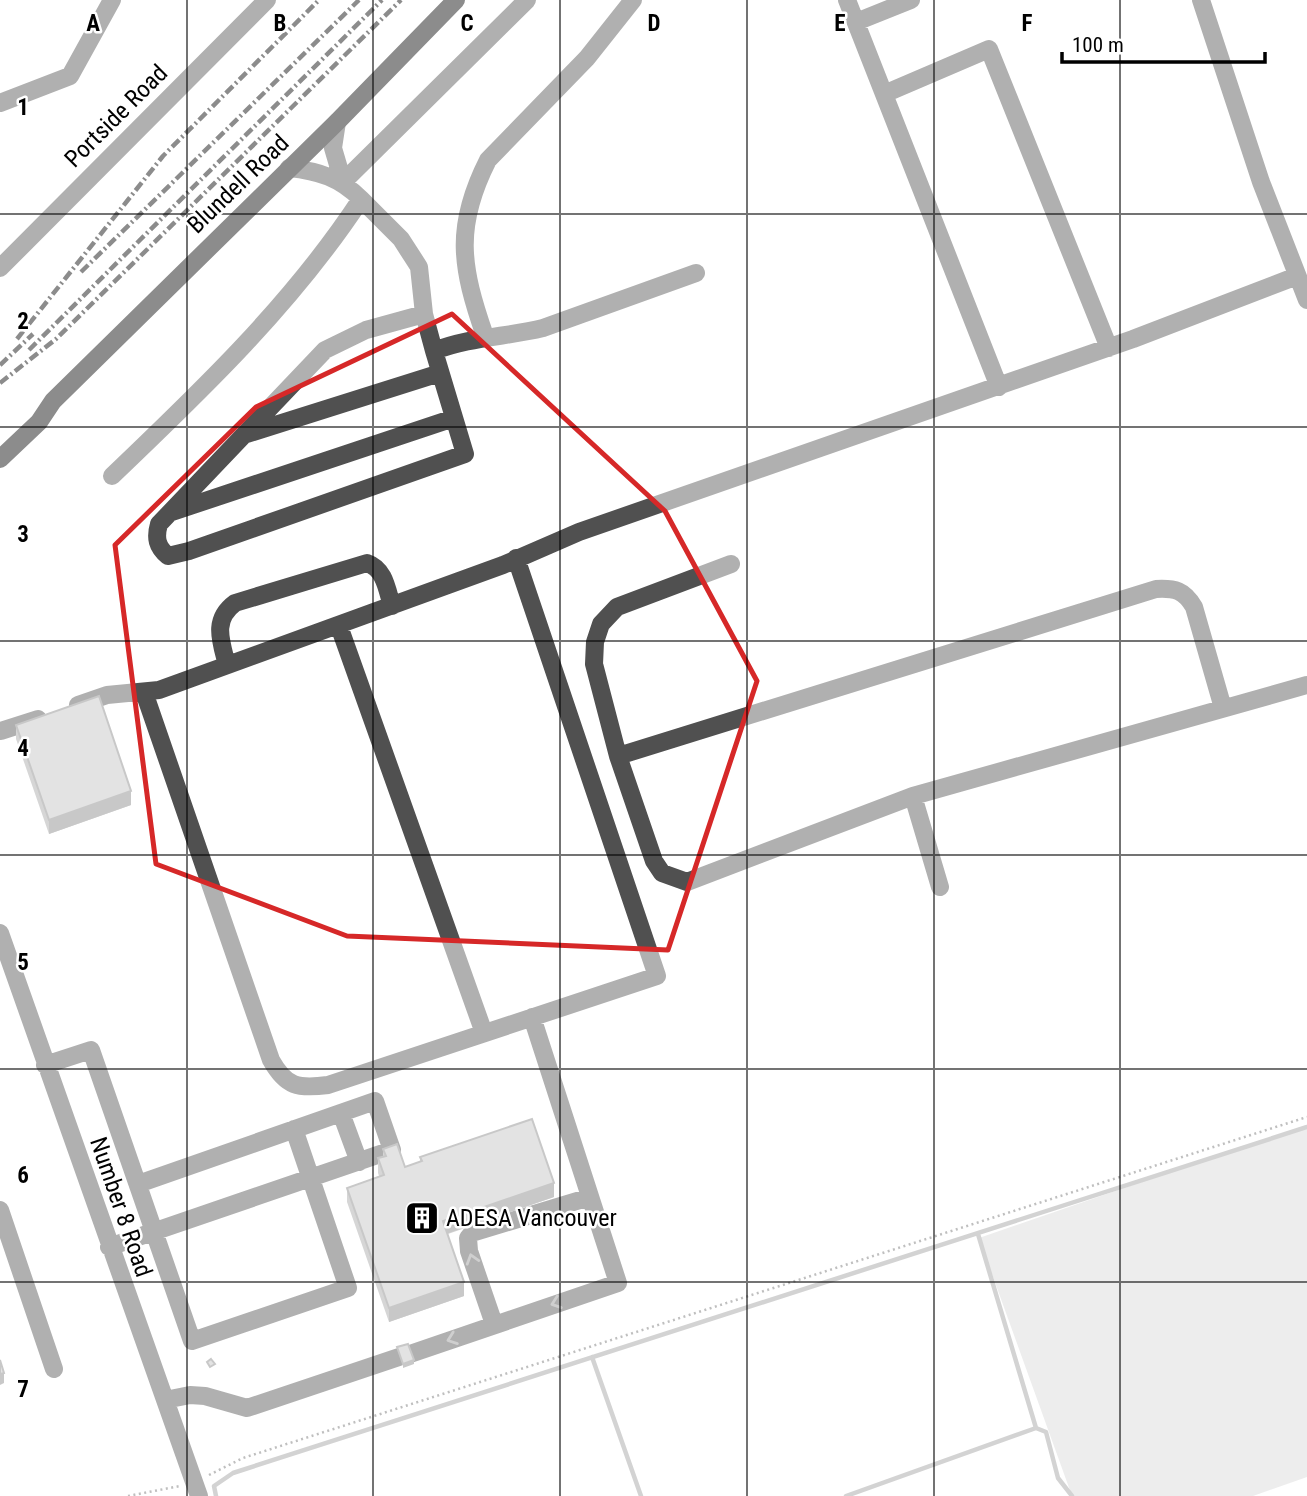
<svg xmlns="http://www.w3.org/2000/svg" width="1307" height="1496" font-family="'Roboto Condensed',sans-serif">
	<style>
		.green { fill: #d7d7d7 }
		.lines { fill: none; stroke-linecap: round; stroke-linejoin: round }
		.stream { stroke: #9e9e9e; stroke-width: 4.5 }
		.path { stroke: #727272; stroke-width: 2.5; stroke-dasharray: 2 3.5; stroke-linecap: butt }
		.minor { stroke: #505050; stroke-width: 18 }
		.major { stroke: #000; stroke-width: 18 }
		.rail { stroke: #000; stroke-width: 4.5; stroke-dasharray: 10 3.5 2 3.5; stroke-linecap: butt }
		.wall { fill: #a5a5a5 }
		.shaded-wall { fill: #868686 }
		.building { fill: #c0c0c0; stroke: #868686; stroke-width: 2 }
		.oneway { stroke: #969696 }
		.marked { fill: none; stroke: #d62828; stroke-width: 5; stroke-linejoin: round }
		.grid { fill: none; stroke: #000; stroke-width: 2; stroke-opacity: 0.55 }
		.labels { text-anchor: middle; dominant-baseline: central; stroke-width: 5; stroke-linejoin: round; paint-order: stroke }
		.street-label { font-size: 24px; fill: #000; stroke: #fff }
		.poi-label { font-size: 24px; fill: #000; stroke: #fff; text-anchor: start }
		.grid-label { font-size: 23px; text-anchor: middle; font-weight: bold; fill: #000; stroke: #fff; stroke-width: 5; stroke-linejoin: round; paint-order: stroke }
	</style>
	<rect width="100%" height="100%" fill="#fff"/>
	<path class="green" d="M1307,1125V1477L1253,1496H1072L979,1238Z"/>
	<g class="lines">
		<path class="stream" d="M592,1357L641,1496
			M1036,1428L1046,1432L1058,1478L1072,1496
			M216,1496L214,1486L233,1473L1307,1127
			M846,1496L1036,1428L978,1234"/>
		<path class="path" d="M209,1475L243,1458L1307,1117
			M128,1496L180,1486"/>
		<path class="minor" d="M847,0L999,387
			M1201,0L1261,182L1307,300
			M856,22L911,0
			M884,94L989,49L1109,348
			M0,103L70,76L112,0
			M337,122L333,148L343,182
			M343,182L527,0
			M361,199L401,239L419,267L424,314
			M0,268L267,0
			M485,336C461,267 454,227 488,160L587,58L633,0
			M434,351L424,314L366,330L325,350L159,524C155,538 157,547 168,556L189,551L465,454L434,351C470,337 506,337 543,328L696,273
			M247,434L440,373
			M112,476C201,391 293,303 361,199C340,178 319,171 289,168
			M172,512L454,418
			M339,626L484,1033
			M227,665C221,641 212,620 235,603L367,563C385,569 387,590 392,606
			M144,692L271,1060C286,1087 298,1089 328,1085L657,976L516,558
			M78,705L107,695L159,690L503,565L579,532L1133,339L1297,276
			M1223,708L1194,607C1184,590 1175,588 1156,589L618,756L654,861L662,873L687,882L913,796L1307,685
			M1,731L38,719
			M618,756L594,664L595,642L601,624L617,607L731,564
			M913,796L940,887
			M0,933L199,1496
			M45,1065L91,1050L192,1341L348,1288L294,1129
			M341,1113L359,1162
			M0,1210L54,1369
			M109,1247L392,1150L375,1101L138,1184
			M494,1324L469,1251L468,1238L472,1233L590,1197
			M410,1354L618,1283L532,1017
			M165,1400L190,1395L205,1396L247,1408L399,1357"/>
		<path class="major" d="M0,459L39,422L53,401L337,122L456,0"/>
		<path class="rail" d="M81,272L359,0
			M17,339L163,156L319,0
			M29,350L382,0
			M0,365L33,334
			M0,383L56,339L401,0"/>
	</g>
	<path class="wall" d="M16,725L131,805L49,834L16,739Z
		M383,1149L405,1167L420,1162V1157L554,1197L448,1234L464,1296L389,1322L347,1202V1188L379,1176L378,1173V1158L383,1157Z"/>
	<path class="shaded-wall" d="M131,791V805L49,834V820Z
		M554,1183V1197L443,1235V1221Z
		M464,1282V1296L389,1322V1308Z
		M414,1360V1364L403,1368V1364Z
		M4,1373V1383L0,1385V1374Z"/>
	<path class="building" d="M99,696L131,791L49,820L16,725Z
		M532,1119L554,1183L443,1221L464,1282L389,1308L347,1188L384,1175L378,1158L386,1156L383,1149L397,1144L405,1167L422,1161L420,1157Z
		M408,1344L414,1360L403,1364L397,1347Z
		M211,1359L215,1364L210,1367L207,1362Z
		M0,1360L4,1373L0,1374Z"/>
	<defs><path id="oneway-chevron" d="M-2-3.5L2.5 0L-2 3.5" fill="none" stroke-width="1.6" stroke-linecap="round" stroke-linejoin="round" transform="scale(1.75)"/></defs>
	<g class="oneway">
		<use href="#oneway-chevron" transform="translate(472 1259) rotate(-107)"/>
		<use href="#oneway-chevron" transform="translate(556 1303) rotate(161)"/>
		<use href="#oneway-chevron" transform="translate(452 1339) rotate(160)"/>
	</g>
	<path d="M0 0H1307V1496H0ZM452,314L665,511L757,681L668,950L347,936L156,864L115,545L256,407Z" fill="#fff" fill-opacity=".55" fill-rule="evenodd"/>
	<path class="marked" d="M452,314L665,511L757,681L668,950L347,936L156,864L115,545L256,407Z"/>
	<path class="grid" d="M187,0V1496M373,0V1496M560,0V1496M747,0V1496M934,0V1496M1120,0V1496M0,214H1307M0,427H1307M0,641H1307M0,855H1307M0,1069H1307M0,1282H1307"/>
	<defs>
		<g id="building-square" transform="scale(1.75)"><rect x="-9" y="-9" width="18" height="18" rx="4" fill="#000" stroke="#fff"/><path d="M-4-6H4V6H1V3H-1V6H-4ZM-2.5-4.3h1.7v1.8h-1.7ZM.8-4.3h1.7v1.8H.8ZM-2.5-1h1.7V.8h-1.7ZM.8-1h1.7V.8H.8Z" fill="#fff"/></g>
	</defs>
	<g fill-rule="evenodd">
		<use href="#building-square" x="422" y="1218"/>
	</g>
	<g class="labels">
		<g class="street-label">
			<text transform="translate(116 116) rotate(-45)">Portside Road</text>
			<text transform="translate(238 184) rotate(-44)">Blundell Road</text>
			<text transform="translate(121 1207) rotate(71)">Number 8 Road</text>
		</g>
		<g class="poi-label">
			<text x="446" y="1218">ADESA Vancouver</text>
		</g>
	</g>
	<g class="grid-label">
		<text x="93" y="31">A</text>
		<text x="280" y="31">B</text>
		<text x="467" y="31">C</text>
		<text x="654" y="31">D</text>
		<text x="840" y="31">E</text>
		<text x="1027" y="31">F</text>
		<text x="23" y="115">1</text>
		<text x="23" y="329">2</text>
		<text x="23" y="542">3</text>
		<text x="23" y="756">4</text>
		<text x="23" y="970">5</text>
		<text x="23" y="1183">6</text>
		<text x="23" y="1397">7</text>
	</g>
	<path d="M1062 52v10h203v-10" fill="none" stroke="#000000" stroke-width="3.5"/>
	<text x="1072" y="52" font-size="21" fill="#000000" stroke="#ffffff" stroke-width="5" paint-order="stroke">100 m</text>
</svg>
